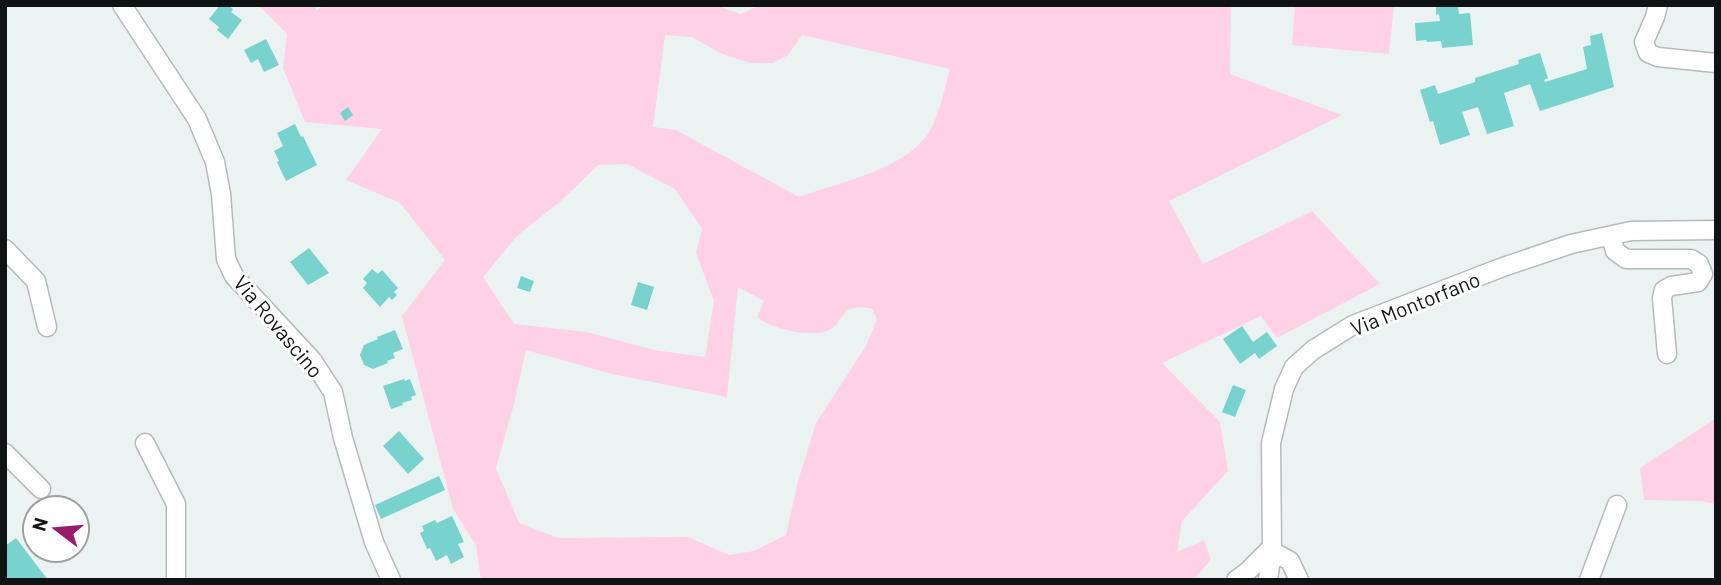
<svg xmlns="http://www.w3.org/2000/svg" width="1721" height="585" font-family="Barlow,sans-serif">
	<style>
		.green { fill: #fed1e6; fill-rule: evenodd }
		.building { fill: #78d2ce }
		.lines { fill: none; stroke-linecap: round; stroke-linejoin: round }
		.minor-casing { stroke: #b4bbbb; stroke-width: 21 }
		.minor { stroke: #fff; stroke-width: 18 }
		.labels { text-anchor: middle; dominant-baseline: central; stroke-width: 6; stroke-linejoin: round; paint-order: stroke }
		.street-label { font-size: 21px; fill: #101313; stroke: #fff }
	</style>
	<rect width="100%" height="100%" fill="#ebf3f2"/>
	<path class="green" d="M258,5H314L317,10L324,5H715L741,14L760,5L783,7L788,5H1231L1230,74L1342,115L1169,201L1203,264L1312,211L1380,284L1277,338L1261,316L1162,363L1220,422L1228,471L1182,521L1177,552L1204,540L1211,560L1193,580H481L476,545L453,509L402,316L445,260L400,203L346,180L382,129L305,122L283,68L287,34ZM665,35L692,37L722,54L750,63H773L788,55L802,35L950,69C944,90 940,113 929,132C907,169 837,183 799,197L676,130L653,127ZM627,164L675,189L702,229L696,253L714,301L705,357L654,350L587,332L514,324L483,277L517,236L562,200L598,165ZM738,287L764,301L757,317C772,330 814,339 831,329C837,325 839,321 842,316C849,306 862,306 872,309L877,319L866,346L816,423L798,481L786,535L754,551L729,555L688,537L558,538L519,523L496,468L514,404L526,350L612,374L727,397Z
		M1295,5H1394L1389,54L1292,45Z
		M1716,418V504L1701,501L1644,500L1640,468Z"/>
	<path class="building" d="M220,5H228L233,9L231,12L242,20L228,39L217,30L219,27L209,19Z
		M1436,5H1458L1459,14L1470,13L1473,45L1442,48L1441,41L1427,42L1426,40L1416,41L1415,23L1440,21L1439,14L1436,15Z
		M1602,33L1614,87L1540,111L1530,84L1504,93L1514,126L1487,134L1478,107L1462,112L1470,135L1440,145L1433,121L1430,122L1420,90L1435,85L1438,94L1475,82V78L1519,64L1518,60L1540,53L1548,78L1544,80L1545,82L1587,69L1583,47L1591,45L1590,36Z
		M266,39L279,65L264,72L258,59L251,63L244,50Z
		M348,107L353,115L345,121L340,113Z
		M295,124L301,137L303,136L317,165L286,181L277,162L279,161L274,151L283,146L277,133Z
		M309,248L329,273L308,285L290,262Z
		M372,269L378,274L382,270L398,288L394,292L397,295L392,300L389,297L380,307L363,288L367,283L363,279Z
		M521,276L534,281L530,292L517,288Z
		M638,282L654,287L647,310L631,305Z
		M1242,326L1253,342L1267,332L1277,346L1259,359L1255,353L1240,364L1223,339Z
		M395,330L403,349L393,353L395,358L387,361L388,363L373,369L364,365L360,355L364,345L378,339L377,337Z
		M404,379L405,381L410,379L416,395L411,397L412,400L402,403L403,405L391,409L383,386Z
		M1233,385L1246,390L1235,417L1222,412Z
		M399,431L424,459L408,474L383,446Z
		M439,476L445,490L381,519L375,505Z
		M452,516L464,542L458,544L464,557L451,564L447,555L436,561L430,548L427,549L420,533L424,531L422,526L435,520L437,523Z
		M16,538L48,580H5V546Z"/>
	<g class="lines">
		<g class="minor-casing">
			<path id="minor" d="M122,5L197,119L215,162L221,194L226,259L234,276L312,360L333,392L343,438L374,542L391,580
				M1658,5L1655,17L1644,42L1648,53L1658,57L1716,63
				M1611,236L1615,251L1626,259H1691L1699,264L1703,274L1698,282L1671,286L1664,290L1662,298L1667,354
				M5,249L36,281L47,327
				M145,443L176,504V580
				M5,453L41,489
				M1272,551L1290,561L1299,580
				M1236,580L1247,572L1272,547
				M1268,580L1272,551L1271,443L1284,389L1294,367L1313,350L1353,325L1503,267L1571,244L1631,231L1716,230
				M1589,580L1617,505"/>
		</g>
		<use href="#minor" class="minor"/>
	</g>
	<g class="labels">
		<g class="street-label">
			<text transform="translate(1415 303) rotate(-22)">Via Montorfano</text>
			<text transform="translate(279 326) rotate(50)">Via Rovascino</text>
		</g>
	</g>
	<rect width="1721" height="585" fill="none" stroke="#101313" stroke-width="14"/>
	<g transform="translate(56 529) rotate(286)"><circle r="33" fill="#ffffff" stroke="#9fa1a1" stroke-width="2"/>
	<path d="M0-5L12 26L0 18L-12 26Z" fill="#9d196b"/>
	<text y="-10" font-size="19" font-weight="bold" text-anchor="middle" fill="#101313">N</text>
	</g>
</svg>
